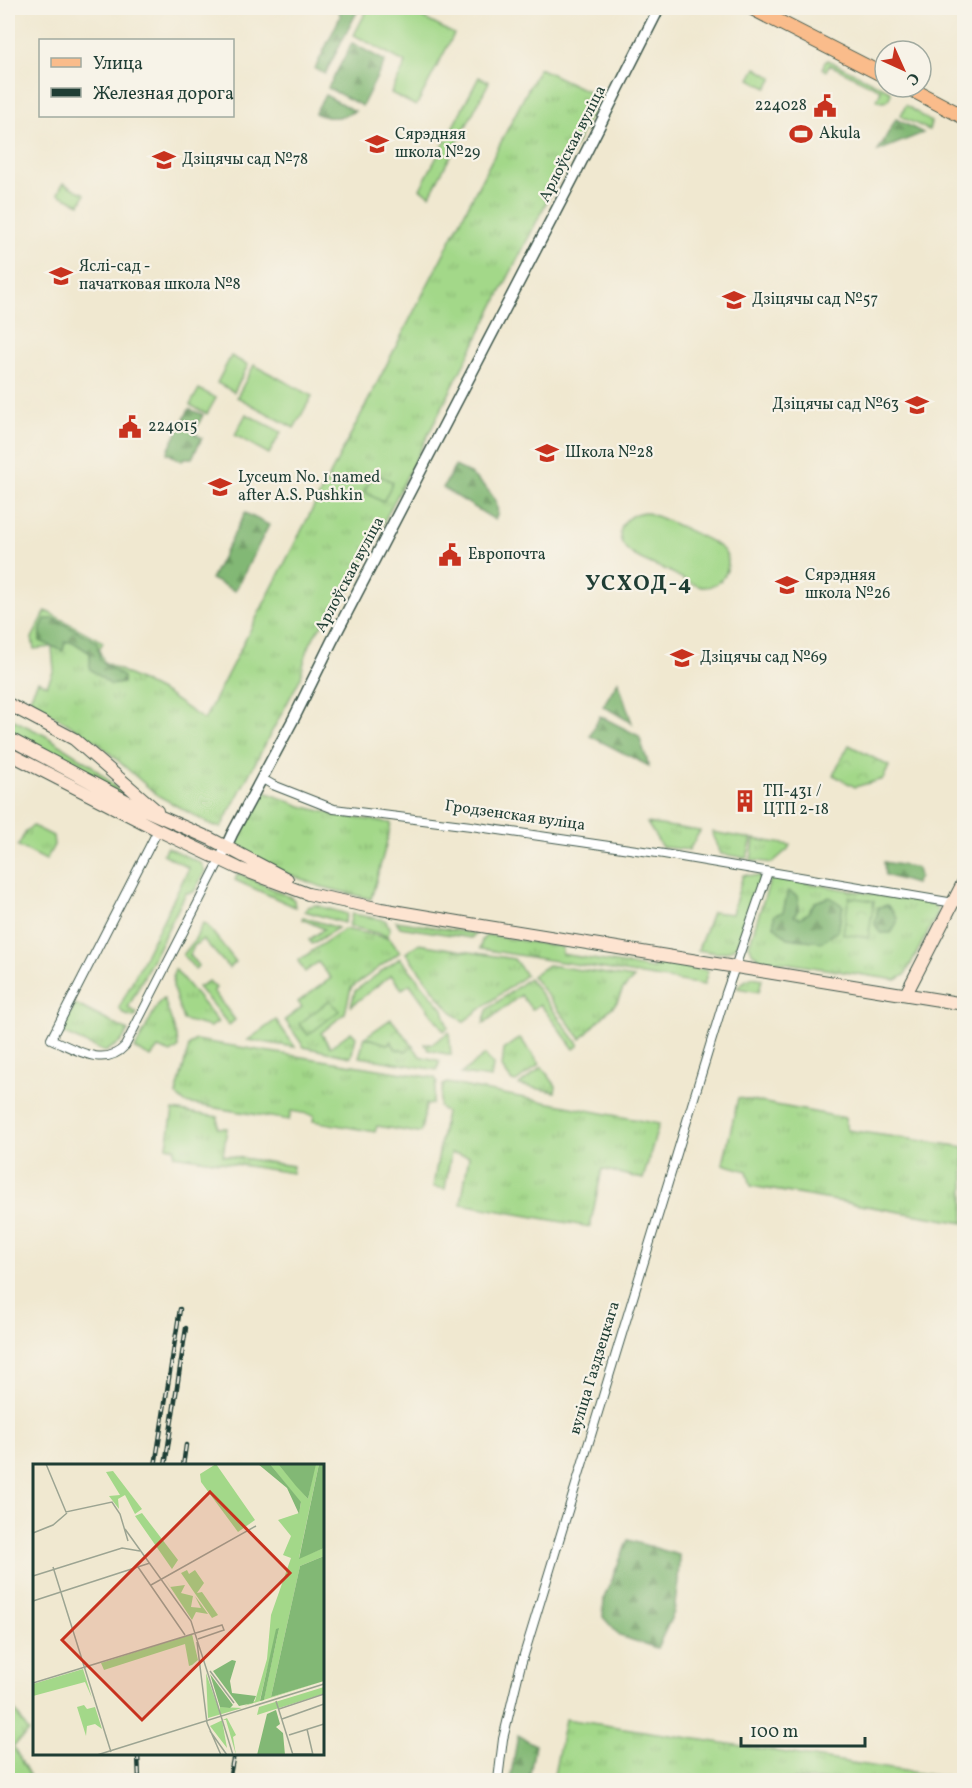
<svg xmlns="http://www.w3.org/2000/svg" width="972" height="1788" font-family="Vollkorn,serif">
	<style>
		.grass { fill: url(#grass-tufts); stroke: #618a5e; stroke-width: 1.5 }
		.forest { fill: url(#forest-firs); stroke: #507a54; stroke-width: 1.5 }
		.park { fill: url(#park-crowns); stroke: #618a5e; stroke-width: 1.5 }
		.pitch { fill: #a3d889; stroke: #618a5e; stroke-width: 1.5 }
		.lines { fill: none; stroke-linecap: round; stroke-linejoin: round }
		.minor-casing { stroke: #3e574b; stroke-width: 10 }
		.tertiary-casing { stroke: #3e574b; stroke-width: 13 }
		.secondary-casing { stroke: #3e574b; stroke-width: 14 }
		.primary-casing { stroke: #3e574b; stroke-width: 16 }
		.minor { stroke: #fff; stroke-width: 8 }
		.tertiary { stroke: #fff; stroke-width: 10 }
		.secondary { stroke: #fde4d1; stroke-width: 12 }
		.primary { stroke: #fabc8b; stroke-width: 14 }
		.rail-casing { stroke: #1f3d34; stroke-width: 4.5 }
		.rail { stroke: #f7f3e8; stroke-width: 2; stroke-dasharray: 7; stroke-linecap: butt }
		.labels { text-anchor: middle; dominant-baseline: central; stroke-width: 4.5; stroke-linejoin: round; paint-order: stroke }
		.poi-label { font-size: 16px; fill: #1f3d34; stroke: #f7f3e8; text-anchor: start }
		.street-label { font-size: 16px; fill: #1f3d34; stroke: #f7f3e8 }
		.district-label { font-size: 22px; font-weight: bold; letter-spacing: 1.5px; fill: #1f3d34; stroke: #f7f3e8 }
		.inset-road { fill: none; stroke: #9ca492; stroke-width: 1.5 }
		.view { fill: #c8321e; fill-opacity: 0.15; stroke: #c8321e; stroke-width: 3 }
		.inset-edge { fill: none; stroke: #1f3d34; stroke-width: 3 }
	</style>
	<defs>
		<pattern id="grass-tufts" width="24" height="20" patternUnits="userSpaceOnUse" patternTransform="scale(1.5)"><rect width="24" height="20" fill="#a3d889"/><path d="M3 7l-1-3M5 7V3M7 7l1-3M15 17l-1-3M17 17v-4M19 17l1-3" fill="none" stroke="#8cba77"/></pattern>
		<pattern id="forest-firs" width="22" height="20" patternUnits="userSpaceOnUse" patternTransform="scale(1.5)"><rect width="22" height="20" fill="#82b875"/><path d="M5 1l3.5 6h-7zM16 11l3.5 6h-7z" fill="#6a9761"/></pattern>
		<pattern id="park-crowns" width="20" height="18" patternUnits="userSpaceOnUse" patternTransform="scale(1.5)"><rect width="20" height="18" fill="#a3d889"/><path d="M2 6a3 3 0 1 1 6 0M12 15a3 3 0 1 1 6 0" fill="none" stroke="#8cba77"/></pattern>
	</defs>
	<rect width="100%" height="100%" fill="#f7f3e8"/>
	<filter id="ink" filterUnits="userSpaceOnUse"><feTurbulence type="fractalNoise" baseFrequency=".0167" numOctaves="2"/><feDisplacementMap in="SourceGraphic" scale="12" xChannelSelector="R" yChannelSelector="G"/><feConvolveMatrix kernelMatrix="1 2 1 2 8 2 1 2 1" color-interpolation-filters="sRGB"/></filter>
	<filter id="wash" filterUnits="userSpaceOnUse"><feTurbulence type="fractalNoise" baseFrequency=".008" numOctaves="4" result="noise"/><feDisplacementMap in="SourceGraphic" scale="24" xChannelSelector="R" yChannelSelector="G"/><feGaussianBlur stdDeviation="1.35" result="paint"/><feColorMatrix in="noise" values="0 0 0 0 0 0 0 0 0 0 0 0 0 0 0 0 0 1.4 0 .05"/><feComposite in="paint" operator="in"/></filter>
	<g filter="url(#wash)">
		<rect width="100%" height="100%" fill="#f0e8d0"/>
		<path class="grass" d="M828,60L890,91L891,94L887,101L882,102L877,100L881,90L830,65L826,71L823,69L824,63Z
			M539,68L600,97L342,604C317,626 306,644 301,677L221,827L213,826L157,795L97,742L29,700L38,681L47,685L54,670L52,647L34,649L32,638L46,611L103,642L99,650L104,662L166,694L204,720Z
			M906,105L931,122L929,130L903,118L901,115Z
			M8,717L46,736L90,764L134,804L8,738Z
			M265,792L301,806L337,815L391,823L386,845L371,899L319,886L281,871L238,850L236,842L257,797Z
			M647,823L700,831L689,850L662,847Z
			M33,826L53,836L54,845L46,860L18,846L26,831Z
			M712,832L752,839L747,858L721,854Z
			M754,839L790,845L788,849L772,863L751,860Z
			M167,847L201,863L205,871L194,892L186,893L128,1008L137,1013L135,1017C129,1017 122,1014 119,1008L189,868L163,854Z
			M238,873L290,897L294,900L295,907L235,880Z
			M743,875L761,876L737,945C725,957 713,952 698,950L712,912L732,914Z
			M771,877L932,904L937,909V915L905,975L896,980L761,959L753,954L749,945Z
			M315,905L347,914L344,923L305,911L308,907Z
			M352,914L385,920L390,928L388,936L349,926Z
			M303,917L338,928L312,944L309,940L324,929L302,919Z
			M396,921L476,934L471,938L400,927Z
			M203,923L206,924L236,962L229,968L203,939L194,946L190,955L198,966L195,969L183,955L194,941Z
			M344,929L389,938L400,952L351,988L345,1013L321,1033L330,1047L351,1032L356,1037L351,1057L304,1047L285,1020L302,1007L298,1002L331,978L318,962L305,972L298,961Z
			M487,935L562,947V954L653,969L654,962L708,970L704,985L480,949L482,940Z
			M418,944L514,959L526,975L463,1022L446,1006L406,953Z
			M400,958L443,1009L448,1028L444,1031L410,984L402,989L391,975L351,1006L355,991Z
			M548,965L634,978L623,989L617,1002L581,1039L532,976Z
			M175,969L218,1022L210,1027L183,1020C179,1005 168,983 175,969Z
			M753,977L762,979L759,992L737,988L742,982Z
			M529,978L579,1045L574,1049L540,1004L532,1010L521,995L483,1024L487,1010Z
			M209,981L216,988L213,991L235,1020L229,1025L198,987Z
			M164,999L177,1037L178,1048L171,1053L158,1048L151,1057L135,1049L159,1002Z
			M75,1004L128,1031L121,1042L105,1052L60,1032Z
			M276,1020L295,1047L248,1040Z
			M449,1032L451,1055L429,1050L424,1044H432Z
			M365,1037L387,1044L391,1041L396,1049L405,1051L413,1046L420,1056L440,1061L437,1070L359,1057Z
			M520,1038L540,1064L516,1082L512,1081L502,1068L504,1050Z
			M195,1040L435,1078L437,1082L432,1104L426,1105L421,1131L418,1133L377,1126L375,1132L313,1121L314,1115L291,1111L289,1120L185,1103L176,1095L189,1046Z
			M485,1055L493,1065L491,1078L461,1074Z
			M542,1067L556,1086L555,1092L519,1085Z
			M447,1083L659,1124L643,1179L602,1169L590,1227L461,1204L469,1156L451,1153L445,1189L433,1187L446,1112L439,1107L443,1085Z
			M738,1098L845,1118L847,1130L964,1147V1223L751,1186L747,1171L723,1164Z
			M173,1110L218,1117V1128H227L223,1155L293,1166L292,1173L174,1155L175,1148L167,1146Z
			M8,1700L29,1732L13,1746L32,1780H8Z
			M565,1719L963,1780H553Z"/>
		<path class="forest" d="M339,8H359L325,74L315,69L340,17Z
			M352,43L385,61L362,106L328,88Z
			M325,95L355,111C341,118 329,120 315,113Z
			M896,119L923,133L878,151Z
			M189,409L203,415L194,433L202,438L192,458H184L182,461L167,453Z
			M455,466C472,473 507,499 495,520L443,488Z
			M245,513L269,525L235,591L211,579Z
			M45,619H55L97,642L100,660L123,677V683L111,685L90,669V653L73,642H65L63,651L40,641L41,628Z
			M618,681L632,723L603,706Z
			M600,716L639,736L649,766L590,736Z
			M884,862L917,868L919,877L915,884L885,875Z
			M788,891L797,896L799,908L794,916L800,918L808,913L815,902L830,897L843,906L838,931L822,942L787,938L774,926V915L783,912Z
			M887,905C898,916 901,920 891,933H880L875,924L878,907Z
			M628,1540L679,1555L678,1581L674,1612L657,1648L620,1636L603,1617L604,1598Z
			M518,1735L535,1745L529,1780H510Z"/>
		<path class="park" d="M756,68L773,78L767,88L750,79Z
			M374,473L393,482L383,502L364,492Z
			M849,745L889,766L883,779L855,787L833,775Z
			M849,897L874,901L868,938L843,934Z
			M330,1000L339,1011L308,1035L299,1024Z
			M391,1019L413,1046L406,1051L396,1049L391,1041L387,1044L365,1037Z"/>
		<path class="pitch" d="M368,8H404L454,34L416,106L391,93L406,63L354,35Z
			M479,77L489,82L430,195L420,189Z
			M63,183L85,194L80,204L58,194Z
			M231,356L248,365L234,392L217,383Z
			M254,365L312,396L294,428L237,397Z
			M199,389L216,398L207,414L190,405Z
			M246,414L281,432L269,454L235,435Z
			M645,512C657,516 716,541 723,550C736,565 722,589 702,587C691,585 678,576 669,571C651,563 611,553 622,526C627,516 635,513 645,512Z"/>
	</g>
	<g filter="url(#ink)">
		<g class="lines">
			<g class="minor-casing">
				<path id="minor" d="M261,778L273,785L334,809L471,826L664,854L954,903
					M158,830L51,1039C75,1049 104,1069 125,1046L220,860
					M498,1780L503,1739L520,1668L726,993L768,872"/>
			</g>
			<g class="tertiary-casing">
				<path id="tertiary" d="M220,860L232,834L294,718L332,641L573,178L659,8"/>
			</g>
			<g class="secondary-casing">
				<path id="secondary" d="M8,704L74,739L157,811
					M8,738L136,806L211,839L287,879
					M8,753L158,830L238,868L308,894L381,909L488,927L964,1004
					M906,994L964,881"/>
			</g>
			<g class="primary-casing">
				<path id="primary" d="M752,8L885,76
					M907,87L964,117"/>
			</g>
			<use href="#minor" class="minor"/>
			<use href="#tertiary" class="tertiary"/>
			<use href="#secondary" class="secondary"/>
			<use href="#primary" class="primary"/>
			<g class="rail-casing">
				<path id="rail" d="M155,1466L180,1309
					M165,1466L186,1328
					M183,1466L186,1445
					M138,1754L139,1780
					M229,1780L234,1754"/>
			</g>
			<use href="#rail" class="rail"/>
		</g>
	</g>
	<defs>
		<g id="civic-bare" transform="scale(1.8)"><path d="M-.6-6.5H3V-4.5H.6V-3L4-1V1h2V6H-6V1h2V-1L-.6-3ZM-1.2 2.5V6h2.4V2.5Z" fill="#c8321e" stroke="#f7f3e8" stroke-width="2.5" paint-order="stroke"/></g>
		<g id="stadium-bare" transform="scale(1.8)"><path d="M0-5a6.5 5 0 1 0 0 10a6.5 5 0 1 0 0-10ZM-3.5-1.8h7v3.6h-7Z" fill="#c8321e" stroke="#f7f3e8" stroke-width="2.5" paint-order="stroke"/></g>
		<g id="school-bare" transform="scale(1.8)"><path d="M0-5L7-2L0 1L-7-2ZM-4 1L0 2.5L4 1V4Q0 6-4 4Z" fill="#c8321e" stroke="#f7f3e8" stroke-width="2.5" paint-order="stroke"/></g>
		<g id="building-bare" transform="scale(1.8)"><path d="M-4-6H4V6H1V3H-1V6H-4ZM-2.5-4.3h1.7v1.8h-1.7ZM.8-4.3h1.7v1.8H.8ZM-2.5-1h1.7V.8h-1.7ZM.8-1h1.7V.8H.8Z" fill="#c8321e" stroke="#f7f3e8" stroke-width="2.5" paint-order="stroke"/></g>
	</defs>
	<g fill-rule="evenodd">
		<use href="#civic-bare" x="825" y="106"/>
		<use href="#stadium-bare" x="801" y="134"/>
		<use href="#school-bare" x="377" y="144"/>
		<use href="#school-bare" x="164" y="160"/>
		<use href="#school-bare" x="61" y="276"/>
		<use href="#school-bare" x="734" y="300"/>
		<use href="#school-bare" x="917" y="405"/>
		<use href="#civic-bare" x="130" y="427"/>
		<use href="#school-bare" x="547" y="453"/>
		<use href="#school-bare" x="220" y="487"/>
		<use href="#civic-bare" x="450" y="555"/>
		<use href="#school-bare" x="787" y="585"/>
		<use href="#school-bare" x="682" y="658"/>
		<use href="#building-bare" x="745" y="801"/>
	</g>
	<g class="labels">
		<g class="poi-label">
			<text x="807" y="106" text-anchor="end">224028</text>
			<text x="819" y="134">Akula</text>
			<text x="395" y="135">Сярэдняя<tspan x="395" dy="18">школа №29</tspan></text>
			<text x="182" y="160">Дзіцячы сад №78</text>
			<text x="79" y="267">Яслі-сад -<tspan x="79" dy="18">пачатковая школа №8</tspan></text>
			<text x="752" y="300">Дзіцячы сад №57</text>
			<text x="899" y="405" text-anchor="end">Дзіцячы сад №63</text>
			<text x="148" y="427">224015</text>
			<text x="565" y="453">Школа №28</text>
			<text x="238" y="478">Lyceum No. 1 named<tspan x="238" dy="18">after A.S. Pushkin</tspan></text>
			<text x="468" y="555">Европочта</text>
			<text x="805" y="576">Сярэдняя<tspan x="805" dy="18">школа №26</tspan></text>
			<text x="700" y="658">Дзіцячы сад №69</text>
			<text x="763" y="792">ТП-431 /<tspan x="763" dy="18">ЦТП 2-18</tspan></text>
		</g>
		<g class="street-label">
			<text transform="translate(573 144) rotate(-63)">Арлоўская вуліца</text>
			<text transform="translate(350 575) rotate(-62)">Арлоўская вуліца</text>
			<text transform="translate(515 816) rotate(8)">Гродзенская вуліца</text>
			<text transform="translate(595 1368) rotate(-73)">вуліца Газдзецкага</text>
		</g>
		<g class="district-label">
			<text x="639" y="584">УСХОД-4</text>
		</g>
	</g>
	<g transform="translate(33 1464)">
		<rect width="291" height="291" fill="#f0e8d0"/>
		<path d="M183,0L222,56L205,68L168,18L167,10ZM237,0H245L275,35L282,0H286L266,94L291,84V92L267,102L238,233L291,217L211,242L222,237L234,195L238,151L258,94L250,91L258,72L245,56L266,49L268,39ZM246,164L231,235L227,236L233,210ZM80,7L109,45L102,50L92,31L85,35L86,45L76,32L87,31L73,8ZM109,49L145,96L139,105L102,52ZM154,106L156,110L162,106L171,119L164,129L169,128L185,151L179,154L163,131L148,109ZM132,115L137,123L152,121L148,129L160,132L158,143L168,144L162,132L175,150L163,148L159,156ZM159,170L165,196L159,201L156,202L152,180L71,206L68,199ZM50,205L59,234L52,218L0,232V220ZM173,209L187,249V243L209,244L175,254ZM291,223L290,230L224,251L226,243ZM51,241L54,245L62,243L69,265L62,260L54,262L53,272L44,243ZM194,254L203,271L200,273L203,291L193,256H189L194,284L177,262Z" fill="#a3d889" fill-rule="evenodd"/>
		<path d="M225,0H237L268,38L266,50L254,24ZM245,0H283L275,35L263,22ZM286,0H291V84L266,95ZM291,92V217L238,233L267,102ZM246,164L231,236L227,237L243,165ZM199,196L203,197L197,217L199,229L223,232L220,239L206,242L180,207ZM177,210L200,241L197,244L187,243ZM243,246L247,260L243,263L250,269L252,291H224L234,250Z" fill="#82b875"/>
		<path class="inset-road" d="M13,0L33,48L79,38L87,50L95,77M92,65L158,157L176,213M0,69L20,61L34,49M20,103L78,288M105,103L152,171M0,112L89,84L107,87M118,121L223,62M0,137L117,99M164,178L174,259M177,207L201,239M176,213L200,291M0,219L189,161L191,166L165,175M243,237L260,291M246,245L291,230M249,255L291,240M174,259L188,291M274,265L280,291M177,267L194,291M256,271L291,260M260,290H280M64,291L291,220"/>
		<path class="view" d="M177,28L257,109L109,256L29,176Z"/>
		<rect width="291" height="291" class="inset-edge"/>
	</g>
	<rect width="972" height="1788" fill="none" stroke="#f7f3e8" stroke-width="30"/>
	<rect x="39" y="39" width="195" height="78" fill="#f7f3e8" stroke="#a1aaa0" stroke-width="1.5"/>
	<rect x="51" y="58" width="30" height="9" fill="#fabc8b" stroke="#a1aaa0" stroke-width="1.5"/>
	<text x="93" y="69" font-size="18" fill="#1f3d34">Улица</text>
	<rect x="51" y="88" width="30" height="9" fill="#1f3d34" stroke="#a1aaa0" stroke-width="1.5"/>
	<text x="93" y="99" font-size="18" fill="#1f3d34">Железная дорога</text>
	<g transform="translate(903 69) rotate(135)"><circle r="28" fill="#f7f3e8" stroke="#a1aaa0" stroke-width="1.5"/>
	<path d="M0-4.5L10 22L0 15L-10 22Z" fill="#c8321e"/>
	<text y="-9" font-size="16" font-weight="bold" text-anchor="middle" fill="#1f3d34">С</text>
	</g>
	<path d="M741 1737v9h124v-9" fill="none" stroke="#1f3d34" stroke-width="3"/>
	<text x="750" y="1737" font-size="18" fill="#1f3d34" stroke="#f7f3e8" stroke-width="4.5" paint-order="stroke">100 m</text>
</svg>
